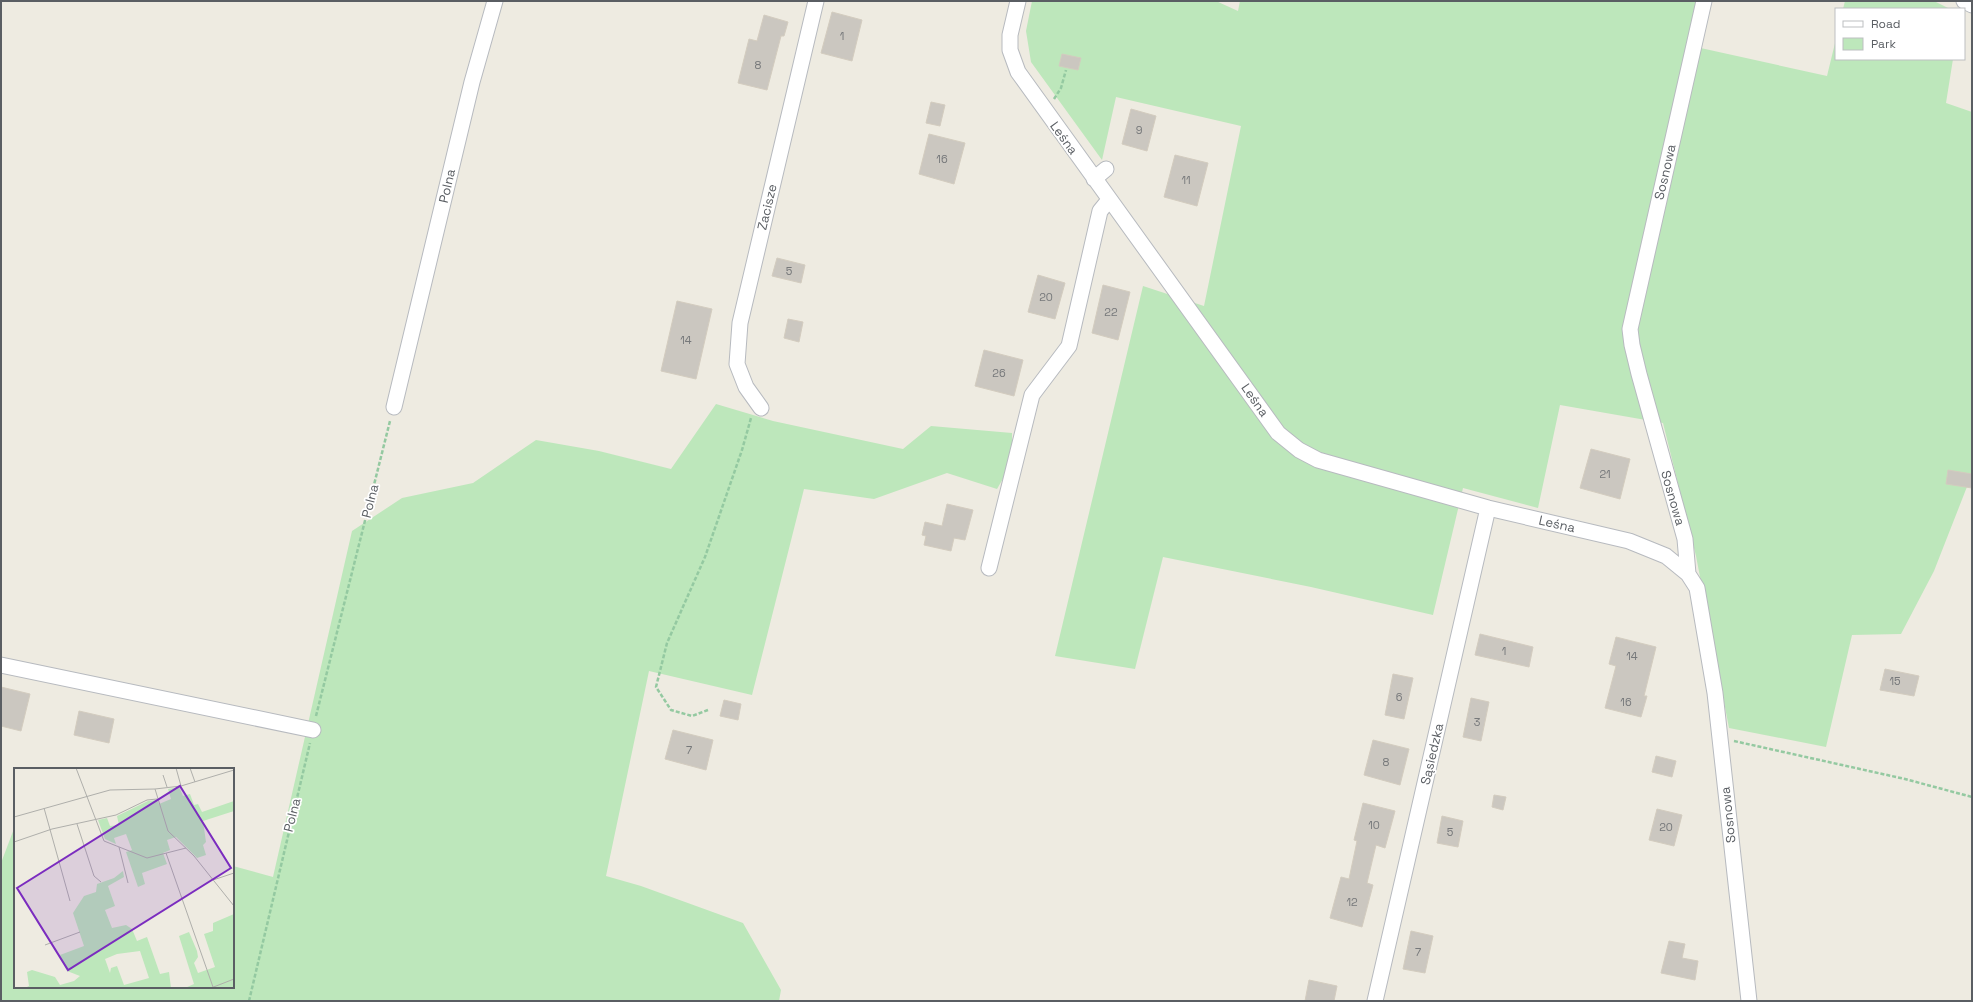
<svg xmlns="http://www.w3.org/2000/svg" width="1973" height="1002" font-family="'Space Grotesk',sans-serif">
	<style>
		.green { fill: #bde7bb }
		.building { fill: #cbc7c0; stroke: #d3ccbf }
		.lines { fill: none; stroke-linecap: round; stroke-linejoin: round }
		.minor-casing { stroke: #b7babf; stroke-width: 17 }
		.path { stroke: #94c9a1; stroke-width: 2.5; stroke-dasharray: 4 2; stroke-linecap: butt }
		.minor { stroke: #fff; stroke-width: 15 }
		.labels { text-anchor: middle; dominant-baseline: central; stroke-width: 3.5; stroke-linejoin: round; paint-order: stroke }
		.number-label { font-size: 11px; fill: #76787a }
		.street-label { font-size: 13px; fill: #5a5e63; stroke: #fff }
		.inset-road { fill: none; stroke: #afafab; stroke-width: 1 }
		.view { fill: #7b2cbf; fill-opacity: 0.15; stroke: #7b2cbf; stroke-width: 2 }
		.inset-edge { fill: none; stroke: #5a5e63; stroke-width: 2 }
	</style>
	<rect width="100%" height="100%" fill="#eeebe1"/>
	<path class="green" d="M1032,1H1216L1238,11L1240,1H1697L1687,45L1827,76L1836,39V59H1953L1946,103L1972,112V474L1934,571L1901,634L1852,635L1826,747L1729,728L1696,556L1663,423L1560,405L1538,508L1463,488L1433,615L1311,587L1163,557L1135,669L1055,656L1143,286L1204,306L1241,126L1116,97L1102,160L1031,62L1026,31Z
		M1845,1H1934L1950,9H1843Z
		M716,404L773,421L903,449L931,426L1012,433V463L997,489L947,473L874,499L804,489L752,695L649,671L606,876L641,886L743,923L781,990L779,1001H1V863L15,826V987H233V866L273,877L352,531L402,498L473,483L536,440L599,451L671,469Z"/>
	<path class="building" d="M832,12L862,20L852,61L821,53Z
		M764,15L788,22L784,36H781L767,90L738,83L749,39L757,41Z
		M1062,54L1081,58L1078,70L1059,66Z
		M931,102L945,105L940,126L926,123Z
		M1131,109L1156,116L1147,151L1122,144Z
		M929,134L965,143L954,184L919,174Z
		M1175,155L1208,163L1197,206L1164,197Z
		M777,258L805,265L801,283L772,276Z
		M1038,275L1065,283L1055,319L1028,312Z
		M1103,285L1130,292L1118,340L1092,333Z
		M677,301L712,309L696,379L661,371Z
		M788,319L803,322L799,342L784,338Z
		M984,350L1023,360L1014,396L975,386Z
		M1591,449L1630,459L1620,499L1580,488Z
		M1948,470L1972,474V488L1946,484Z
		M947,504L973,510L965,540L954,538L951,551L924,545L926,536L922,535L925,522L942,526Z
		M1480,634L1533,647L1529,667L1475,655Z
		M1616,637L1656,647L1644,696H1647L1641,717L1605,708L1616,666L1609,664Z
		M1885,669L1919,676L1914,696L1880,690Z
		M1393,674L1413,678L1404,719L1385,715Z
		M1,687L30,694L21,731L1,726Z
		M1471,698L1489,702L1481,741L1463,737Z
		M724,700L741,704L738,720L720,716Z
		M79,711L114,719L109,743L74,735Z
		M673,730L713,740L706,770L665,759Z
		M1373,740L1409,749L1400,785L1364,775Z
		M1656,756L1676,761L1672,777L1652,772Z
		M1494,795L1506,797L1503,810L1492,807Z
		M1363,803L1395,811L1385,848L1376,845L1367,883L1373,885L1362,927L1330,918L1341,877L1349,879L1357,841L1354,840Z
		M1657,809L1682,815L1674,846L1649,840Z
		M1442,816L1463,821L1458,847L1437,843Z
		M1411,931L1433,936L1425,973L1403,969Z
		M1669,941L1685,944L1682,958L1698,961L1695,980L1661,973Z
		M1309,980L1337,986L1334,1001H1305Z"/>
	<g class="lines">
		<g class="minor-casing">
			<path id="minor" d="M1018,1L1010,35V50L1018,72L1278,433L1299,450L1318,460L1488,508L1629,541L1666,556L1688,574
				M1704,1L1630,329L1632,345L1639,374L1685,539L1688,574L1697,588L1715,693L1749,1001
				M1964,1L1972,5
				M1094,179L1106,169
				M394,407L472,82L495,1
				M761,408L746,387L737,364L740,323L816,1
				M989,568L1032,395L1069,346L1100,211L1109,200
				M1,665L313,730
				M1375,1001L1488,508"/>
		</g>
		<path class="path" d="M1054,99L1061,88L1066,70
			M708,710L692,716L671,710L656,687L667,643L705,557L742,450L751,418
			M316,716L390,421
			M1734,741L1905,779L1972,797
			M249,1001L310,743"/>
		<use href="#minor" class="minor"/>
	</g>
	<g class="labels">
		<g class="number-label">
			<text x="842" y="36">1</text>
			<text x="758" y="65">8</text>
			<text x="1139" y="130">9</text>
			<text x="942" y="159">16</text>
			<text x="1186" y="180">11</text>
			<text x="789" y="271">5</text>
			<text x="1046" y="297">20</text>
			<text x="1111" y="312">22</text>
			<text x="686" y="340">14</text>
			<text x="999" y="373">26</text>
			<text x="1605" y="474">21</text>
			<text x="1504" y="651">1</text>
			<text x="1632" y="656">14</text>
			<text x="1895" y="681">15</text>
			<text x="1399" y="697">6</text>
			<text x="1626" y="702">16</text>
			<text x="1477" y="722">3</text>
			<text x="689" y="750">7</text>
			<text x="1386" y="762">8</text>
			<text x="1374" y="825">10</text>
			<text x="1666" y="827">20</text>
			<text x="1450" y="832">5</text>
			<text x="1352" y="902">12</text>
			<text x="1418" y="952">7</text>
		</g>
		<g class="street-label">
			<text transform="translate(1064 138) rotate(54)">Leśna</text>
			<text transform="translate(1665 172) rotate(-77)">Sosnowa</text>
			<text transform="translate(447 186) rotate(-77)">Polna</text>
			<text transform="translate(767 207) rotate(-77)">Zacisze</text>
			<text transform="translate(1255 400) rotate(55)">Leśna</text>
			<text transform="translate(1673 498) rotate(74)">Sosnowa</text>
			<text transform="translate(370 501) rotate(-76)">Polna</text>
			<text transform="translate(1557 524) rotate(13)">Leśna</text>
			<text transform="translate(1432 754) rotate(-77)">Sąsiedzka</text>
			<text transform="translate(292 815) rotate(-76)">Polna</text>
			<text transform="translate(1728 815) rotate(-96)">Sosnowa</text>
		</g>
	</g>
	<g transform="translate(14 768)">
		<rect width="220" height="220" fill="#eeebe1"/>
		<path d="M165,19L169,28L176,26L180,37L184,36L188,44L220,33V43L189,53L192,74L189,77L192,87L183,90L162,69L153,72L156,82L149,85L153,96L128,105L131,116L124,119L112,84L118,82L112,66L100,70L102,76L91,71L84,52L93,50L96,58L105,57L103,48L134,33L143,32L145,36L157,31L154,21ZM109,103L110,109L94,118L101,138L91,142L98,160L112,157L118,161L123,173L133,169L146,206L155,204L157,220H11L15,218L13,204L18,202L41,209L46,217L60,213L66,208L53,203L46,187L70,178L59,145L70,128L82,124L83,116L100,110ZM126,183L135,210L110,217L103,198L97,200L96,205L91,191L103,186ZM220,146V220H171L180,216L165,168L175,164L183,183L184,189L180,195L184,205L201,199L190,166L199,163V155Z" fill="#bde7bb" fill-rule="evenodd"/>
		<path class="inset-road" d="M62,0L90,73L133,90L172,80M162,0L167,18M176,0L181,14M149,7L153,19M141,21L154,63L180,88L220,138M30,40L56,133M0,49L96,22L141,21L167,18L220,2M63,56L80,108L87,114M0,74L38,61L102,47L133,32L143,31M105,79L114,115M152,85L199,219M199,112L220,105M31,177L66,164M197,220L220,211"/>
		<path class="view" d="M166,18L217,100L54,202L3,120Z"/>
		<rect width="220" height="220" class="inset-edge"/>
	</g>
	<rect width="1973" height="1002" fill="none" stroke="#5a5e63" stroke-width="4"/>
	<rect x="1835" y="8" width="130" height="52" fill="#ffffff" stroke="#bdbfc1"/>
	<rect x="1843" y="21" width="20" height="6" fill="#ffffff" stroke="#bdbfc1"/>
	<text x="1871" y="28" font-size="12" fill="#5a5e63">Road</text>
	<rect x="1843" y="38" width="20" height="12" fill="#bde7bb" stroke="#bdbfc1"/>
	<text x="1871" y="48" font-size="12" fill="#5a5e63">Park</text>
</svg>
